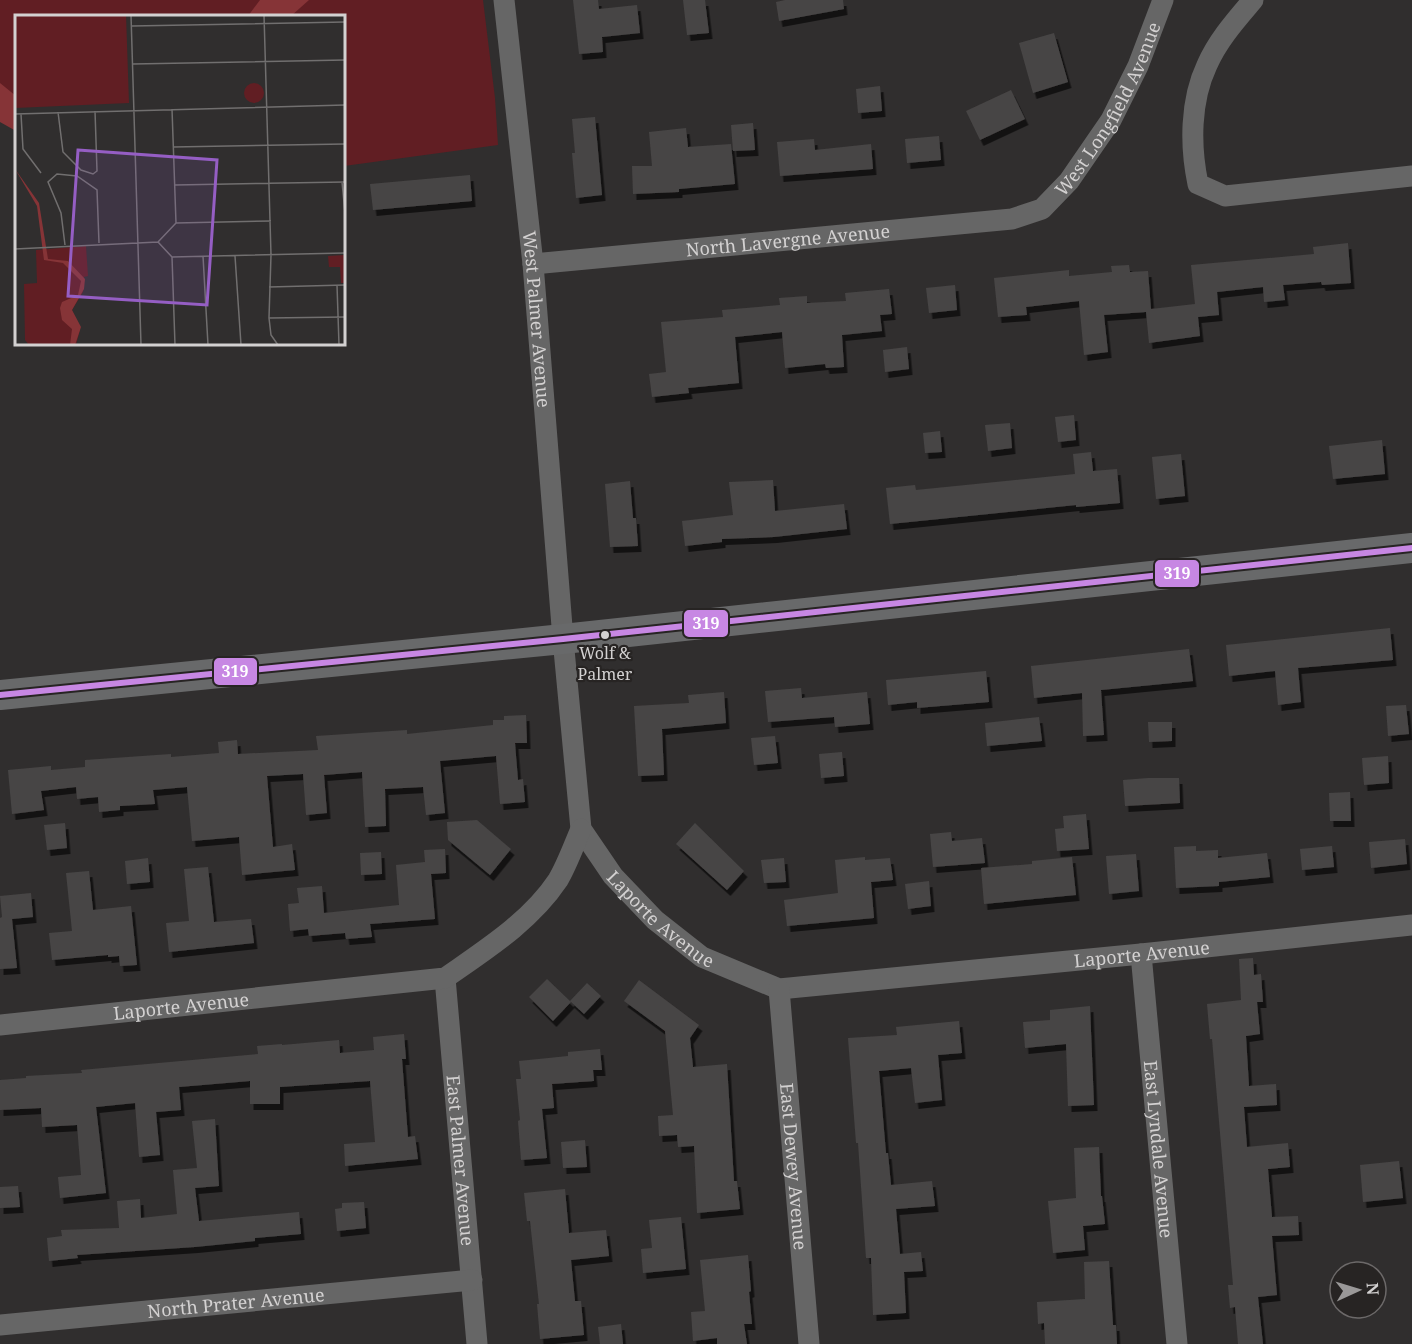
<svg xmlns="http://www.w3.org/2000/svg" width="1412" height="1344" font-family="'Noto Serif',serif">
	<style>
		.green { fill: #611e23 }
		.water { fill: #863437 }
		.building { fill: #474545; filter: url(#shadow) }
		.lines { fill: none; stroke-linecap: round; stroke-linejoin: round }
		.minor { stroke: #666; stroke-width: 21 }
		.secondary { stroke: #68696a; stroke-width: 30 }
		.bus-1-casing { stroke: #272423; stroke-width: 10 }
		.bus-1 { stroke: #c787e3; stroke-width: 6 }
		.bus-dot { fill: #d3d1d1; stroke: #272423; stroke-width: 2 }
		.labels { text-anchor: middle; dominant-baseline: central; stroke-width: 4.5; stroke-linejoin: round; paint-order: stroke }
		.bus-label { font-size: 16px; fill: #d3d1d1; stroke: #272423 }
		.street-label { font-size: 18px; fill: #d3d1d1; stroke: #272423 }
		.inset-road { fill: none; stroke: #716f6f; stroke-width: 1.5 }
		.view { fill: #955ec4; fill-opacity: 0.15; stroke: #955ec4; stroke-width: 3 }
		.inset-edge { fill: none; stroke: #d3d1d1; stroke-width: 3 }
		.line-badge { stroke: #272423; stroke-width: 2 }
		.badge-label { font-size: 16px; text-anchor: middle; font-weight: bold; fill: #fff }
	</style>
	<defs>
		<filter id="shadow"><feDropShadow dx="3.5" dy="6" stdDeviation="0" flood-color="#0009"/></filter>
	</defs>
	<rect width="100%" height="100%" fill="#302e2e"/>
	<path class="green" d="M0,0H483L495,98L498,145L344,166V16H16V127L0,119Z"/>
	<path class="water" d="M260,0H309L291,16H248Z
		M0,83L16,96V131L0,122Z"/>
	<path class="building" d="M573,0H598L599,9L637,5L640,33L602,37L603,52L579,54Z
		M683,0H705L709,33L687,35Z
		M785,0H843L844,9L779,21L776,2Z
		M1054,33L1068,82L1033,93L1019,43Z
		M880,86L882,111L858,113L856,89Z
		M1011,90L1025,119L980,140L966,111Z
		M595,117L602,195L576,198L572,153H575L572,119Z
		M753,123L755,150L733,151L731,125Z
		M686,128L688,147L731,144L735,184L679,189V192L633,194L632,166H652L649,132Z
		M939,136L941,160L907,163L905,139Z
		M814,139L815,150L871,144L873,169L780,176L777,142Z
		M470,175L472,201L373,210L370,184Z
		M1348,243L1351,283L1322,285L1321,282L1283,285L1285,300L1264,302L1263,287L1217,292L1219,315L1198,317L1200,336L1149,343L1146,312L1104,315L1108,352L1084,355L1079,301L1026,307L1027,315L998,317L994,278L1069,270V276L1112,272L1111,266L1129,265L1130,272L1148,271L1151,309L1195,304L1191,265L1314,254L1313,247Z
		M955,285L957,310L929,313L926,288Z
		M889,289L892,314L880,315L882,331L842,335L844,367L826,368L825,364L785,368L782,332L735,337L739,383L688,388L689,393L652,397L649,374L666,372L661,322L723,317L722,310L780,305L779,298L807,296V303L846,301L845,293Z
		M907,347L909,369L885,372L883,350Z
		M1074,415L1076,440L1058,442L1055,417Z
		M1010,423L1012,448L988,451L985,425Z
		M940,431L942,452L925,453L923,433Z
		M1382,440L1385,474L1333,479L1329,446Z
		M1091,452L1093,471L1117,469L1120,503L1076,507V505L890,524L886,488L915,485L916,490L1075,474L1073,454Z
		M1181,454L1185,496L1156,499L1152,457Z
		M773,480L775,511L844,504L847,529L774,537L722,539V542L685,546L682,521L733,515L729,482Z
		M630,481L633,518H636L638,546L610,547L605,484Z
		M1390,628L1393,660L1298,668L1301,702L1278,705L1275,671L1229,676L1226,645Z
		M1189,649L1193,681L1101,690L1104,735L1083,736L1082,693L1034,698L1031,666Z
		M986,671L989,702L917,708V702L888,705L886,680Z
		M801,688L802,698L867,692L870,724L835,727L834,717L768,722L765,691Z
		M724,692L726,723L662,729L664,775L638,776L634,706L689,703L688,695Z
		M1406,705L1409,734L1388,736L1386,706Z
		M526,715L527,743H515L518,780L523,779L525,802L500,804L496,756L440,761L445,813L426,815L423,787L385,789L386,826L365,827L362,772L324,775L327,813L306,815L303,774L267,776L273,847L292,844L295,870L242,875L239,837L192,841L187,787L153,790L155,804L120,806V810L99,812L98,797L77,799L76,787L41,791L44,810L12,814L8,770L51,766V770L85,767V760L171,754V757L219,753L218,742L237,740L238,754L318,750L316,736L407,730V734L493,725V720H504V716Z
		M1039,717L1042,741L987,746L985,723Z
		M1148,722H1172V741L1149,742Z
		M775,736L778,763L754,765L751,738Z
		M842,752L844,776L821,778L819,754Z
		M1388,756L1389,783L1364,785L1362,758Z
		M1148,778H1179L1180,803L1125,806L1123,780Z
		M1350,792L1351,821H1330L1329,793Z
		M1086,814L1089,849L1057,851L1055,829L1064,828L1063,816Z
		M477,820L511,849L490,875L448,840L447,822Z
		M65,823L67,848L47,850L44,825Z
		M695,823L744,871L727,890L676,844Z
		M951,832L952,841L982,838L985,863L933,867L930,834Z
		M1405,839L1407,864L1371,868L1369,842Z
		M1196,846V851L1218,850V858L1267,853L1270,877L1219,882V886L1176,888L1174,847Z
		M1332,846L1334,867L1302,870L1300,849Z
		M445,849L446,873L431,874L435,919L370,924L372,937L346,939L345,933L309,936L308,929L290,931L288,904L299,903L297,888L322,886L324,913L399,905L396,865L425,862L424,850Z
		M381,852L382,874L361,875L360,853Z
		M1136,854L1139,891L1109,894L1106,856Z
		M865,857V860L890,858L893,880L871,882L874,918L787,926L784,900L838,893L835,860Z
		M1072,857L1076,895L984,904L981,868L1032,864V861Z
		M148,858L150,882L127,884L125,861Z
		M784,858L786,882L764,883L761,860Z
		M208,867L214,922L251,919L254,943L169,952L166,923L189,921L184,869Z
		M89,871L93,910L131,906L137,965L120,966L119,956L108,957V955L52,960L49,933L72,931L66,873Z
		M929,881L931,906L908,909L905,884Z
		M31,893L33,917L12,919L17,968L0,969V918L2,917L0,896Z
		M1253,958L1254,975L1261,974L1263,1002H1257L1260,1034L1246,1036L1249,1086L1276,1084L1277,1105L1244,1107L1247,1147L1288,1143L1290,1167L1268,1169L1272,1217L1298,1216L1299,1235L1272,1236L1277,1295L1258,1297L1263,1344H1238L1235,1307L1230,1308L1228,1285H1233L1212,1039H1210L1207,1004L1241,1000L1239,959Z
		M547,979L571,1002L553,1021L529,997Z
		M639,980L699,1025L690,1038L693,1067L727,1064L734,1181H737L740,1209L697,1213L694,1146L678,1147L677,1135L659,1136L658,1116L673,1115L665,1031L624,1001Z
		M587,983L601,996L584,1014L570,1001Z
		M1090,1006L1094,1105L1068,1106L1066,1044L1025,1048L1023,1022L1050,1020V1010Z
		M959,1021L962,1053L938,1055L942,1100L915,1103L911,1068L879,1071L886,1153H888L891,1185L932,1181L935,1206L896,1209L900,1254L921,1252L923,1271L904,1272L906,1313L873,1315L871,1258H866L858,1143H856L848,1038L897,1035L896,1027Z
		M404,1034L406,1059H402L408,1137L415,1136L418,1159L345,1166L344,1144L375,1142L370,1081L280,1087V1104H250V1081L179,1087L181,1110L156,1112L160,1155L139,1157L135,1103L96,1107L106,1193L60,1198L58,1177L81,1175L77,1125L42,1127L41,1108L0,1110V1080L26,1078V1076L82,1073L81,1070L258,1054L257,1046L282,1044V1045L339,1040L340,1053L374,1050L373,1037Z
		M600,1049L602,1070H593L594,1081L552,1084L554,1108L542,1109L547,1158L521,1160L518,1121L520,1120L516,1079H521L519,1061L568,1056V1052Z
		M215,1119L219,1186L195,1188L199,1221L299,1212L301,1234L255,1238V1241L195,1247L77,1255L78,1258L49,1261L47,1238L62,1236L61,1230L119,1228L117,1201L140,1199L141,1218L177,1214L173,1170L197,1168L192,1121Z
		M585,1140L587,1167L563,1168L561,1142Z
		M1099,1147L1101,1196H1102L1105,1224L1083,1226L1085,1250L1053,1253L1048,1201L1076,1198L1074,1148Z
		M1399,1161L1403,1198L1363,1202L1360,1165Z
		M18,1186L20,1207L0,1208V1187Z
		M565,1189L569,1233L606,1230L609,1256L571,1260L575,1301H581L584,1335L540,1339L537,1304H539L530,1221H527L524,1193Z
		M364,1202L366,1228L337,1231L335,1209L342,1208V1203Z
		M681,1217L686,1269L643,1273L641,1249L652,1248L649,1220Z
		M748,1255L751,1291L749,1292L752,1324H744L747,1344H717V1338L693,1341L691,1312L705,1311L700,1260Z
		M1109,1261L1113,1325H1116L1117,1344H1045L1044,1323L1038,1324L1037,1302L1085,1299L1084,1262Z
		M621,1324L623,1344H600L598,1327Z"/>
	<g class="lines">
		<g class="minor">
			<path id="s1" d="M504,0L533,264L563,639L581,829L613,876L655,920L702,957L779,989L1141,954L1412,925"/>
			<path d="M1253,0C1236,20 1218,40 1207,65C1190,101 1190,146 1198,184L1225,196L1412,176"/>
			<path id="s2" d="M533,264L1012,219L1042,209L1069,181L1111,120L1138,66L1163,0"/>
			<path id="s3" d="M1141,954L1177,1344"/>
			<path id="s4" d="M445,978L477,1344"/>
			<path id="s5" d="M779,989L809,1344"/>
			<path id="s6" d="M0,1025L445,978C485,950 530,922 558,880C567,865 574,845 581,829"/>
			<path id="s7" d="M0,1325L472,1280"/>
		</g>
		<path class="secondary" d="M0,695L563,639L1412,548"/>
		<g class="bus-1-casing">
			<path id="bus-1" d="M0,695L563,639L1412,548"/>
		</g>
		<use href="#bus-1" class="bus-1"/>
	</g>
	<circle class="bus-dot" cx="605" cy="635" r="5"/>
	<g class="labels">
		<g class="bus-label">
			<text x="605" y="653">Wolf &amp;<tspan x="605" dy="21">Palmer</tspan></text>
		</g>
		<g class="street-label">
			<text stroke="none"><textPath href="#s2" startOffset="634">West Longfield Avenue</textPath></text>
			<text stroke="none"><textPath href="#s2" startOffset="256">North Lavergne Avenue</textPath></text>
			<text stroke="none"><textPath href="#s1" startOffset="321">West Palmer Avenue</textPath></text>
			<text stroke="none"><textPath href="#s1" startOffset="954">Laporte Avenue</textPath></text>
			<text stroke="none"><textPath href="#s1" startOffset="1458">Laporte Avenue</textPath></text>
			<text stroke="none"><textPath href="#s6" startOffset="182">Laporte Avenue</textPath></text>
			<text stroke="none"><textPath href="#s3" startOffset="196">East Lyndale Avenue</textPath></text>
			<text stroke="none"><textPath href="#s4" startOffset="183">East Palmer Avenue</textPath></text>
			<text stroke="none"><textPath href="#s5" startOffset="178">East Dewey Avenue</textPath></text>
			<text stroke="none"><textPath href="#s7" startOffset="237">North Prater Avenue</textPath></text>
		</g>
	</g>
	<g transform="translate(15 15)">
		<rect width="330" height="330" fill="#302e2e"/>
		<path d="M0,0H111L114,88L0,93ZM229 78a10 10 0 1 1 20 0a10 10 0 1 1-20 0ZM71,231L73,261L69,262L68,277L57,295L65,315L61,330H14L10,325L9,269L22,268L21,235ZM330,240V268H326L325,252H314L313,241Z" fill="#611e23"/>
		<path d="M0,154L24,188L33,244L53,246L70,264L69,274L57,295L66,312L60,330H55L57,314L47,305L45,293L47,287L63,280L66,266L48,248L29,245L22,191Z" fill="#863437"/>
		<path class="inset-road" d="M116,0L126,330M249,0L256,240L254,303L256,320L263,330M117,11L330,7M118,49L330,45M43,97L48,137L66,155L78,159L82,156L80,96M0,99L330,90M6,99L8,134L26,158M158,132L330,129M327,167L330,198M160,170L330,167M161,208L256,206M143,227L161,208L157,94M143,227L157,242L160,330M50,230L46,198L33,167L42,159L62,161L82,175L84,228M0,234L143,227M188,241L193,330M220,241L226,330M157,242L330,238M322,270L324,330M254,272L330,270M254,303L330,302"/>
		<path class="view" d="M63,135L202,145L192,290L53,281Z"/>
		<rect width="330" height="330" class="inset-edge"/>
	</g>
	<g class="line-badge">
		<rect x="1154" y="559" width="46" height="29" rx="6" fill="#c787e3"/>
		<rect x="683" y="609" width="46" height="29" rx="6" fill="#c787e3"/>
		<rect x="213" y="657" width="45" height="29" rx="6" fill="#c787e3"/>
	</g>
	<g class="badge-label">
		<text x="1177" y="579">319</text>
		<text x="706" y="629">319</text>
		<text x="235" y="677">319</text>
	</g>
	<g transform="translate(1358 1290) rotate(86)"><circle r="28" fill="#272423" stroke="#6c6969" stroke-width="1.5"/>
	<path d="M0-4.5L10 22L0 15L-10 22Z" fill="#9a9898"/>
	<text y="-9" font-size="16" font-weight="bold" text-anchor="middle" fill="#d3d1d1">N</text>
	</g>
</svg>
